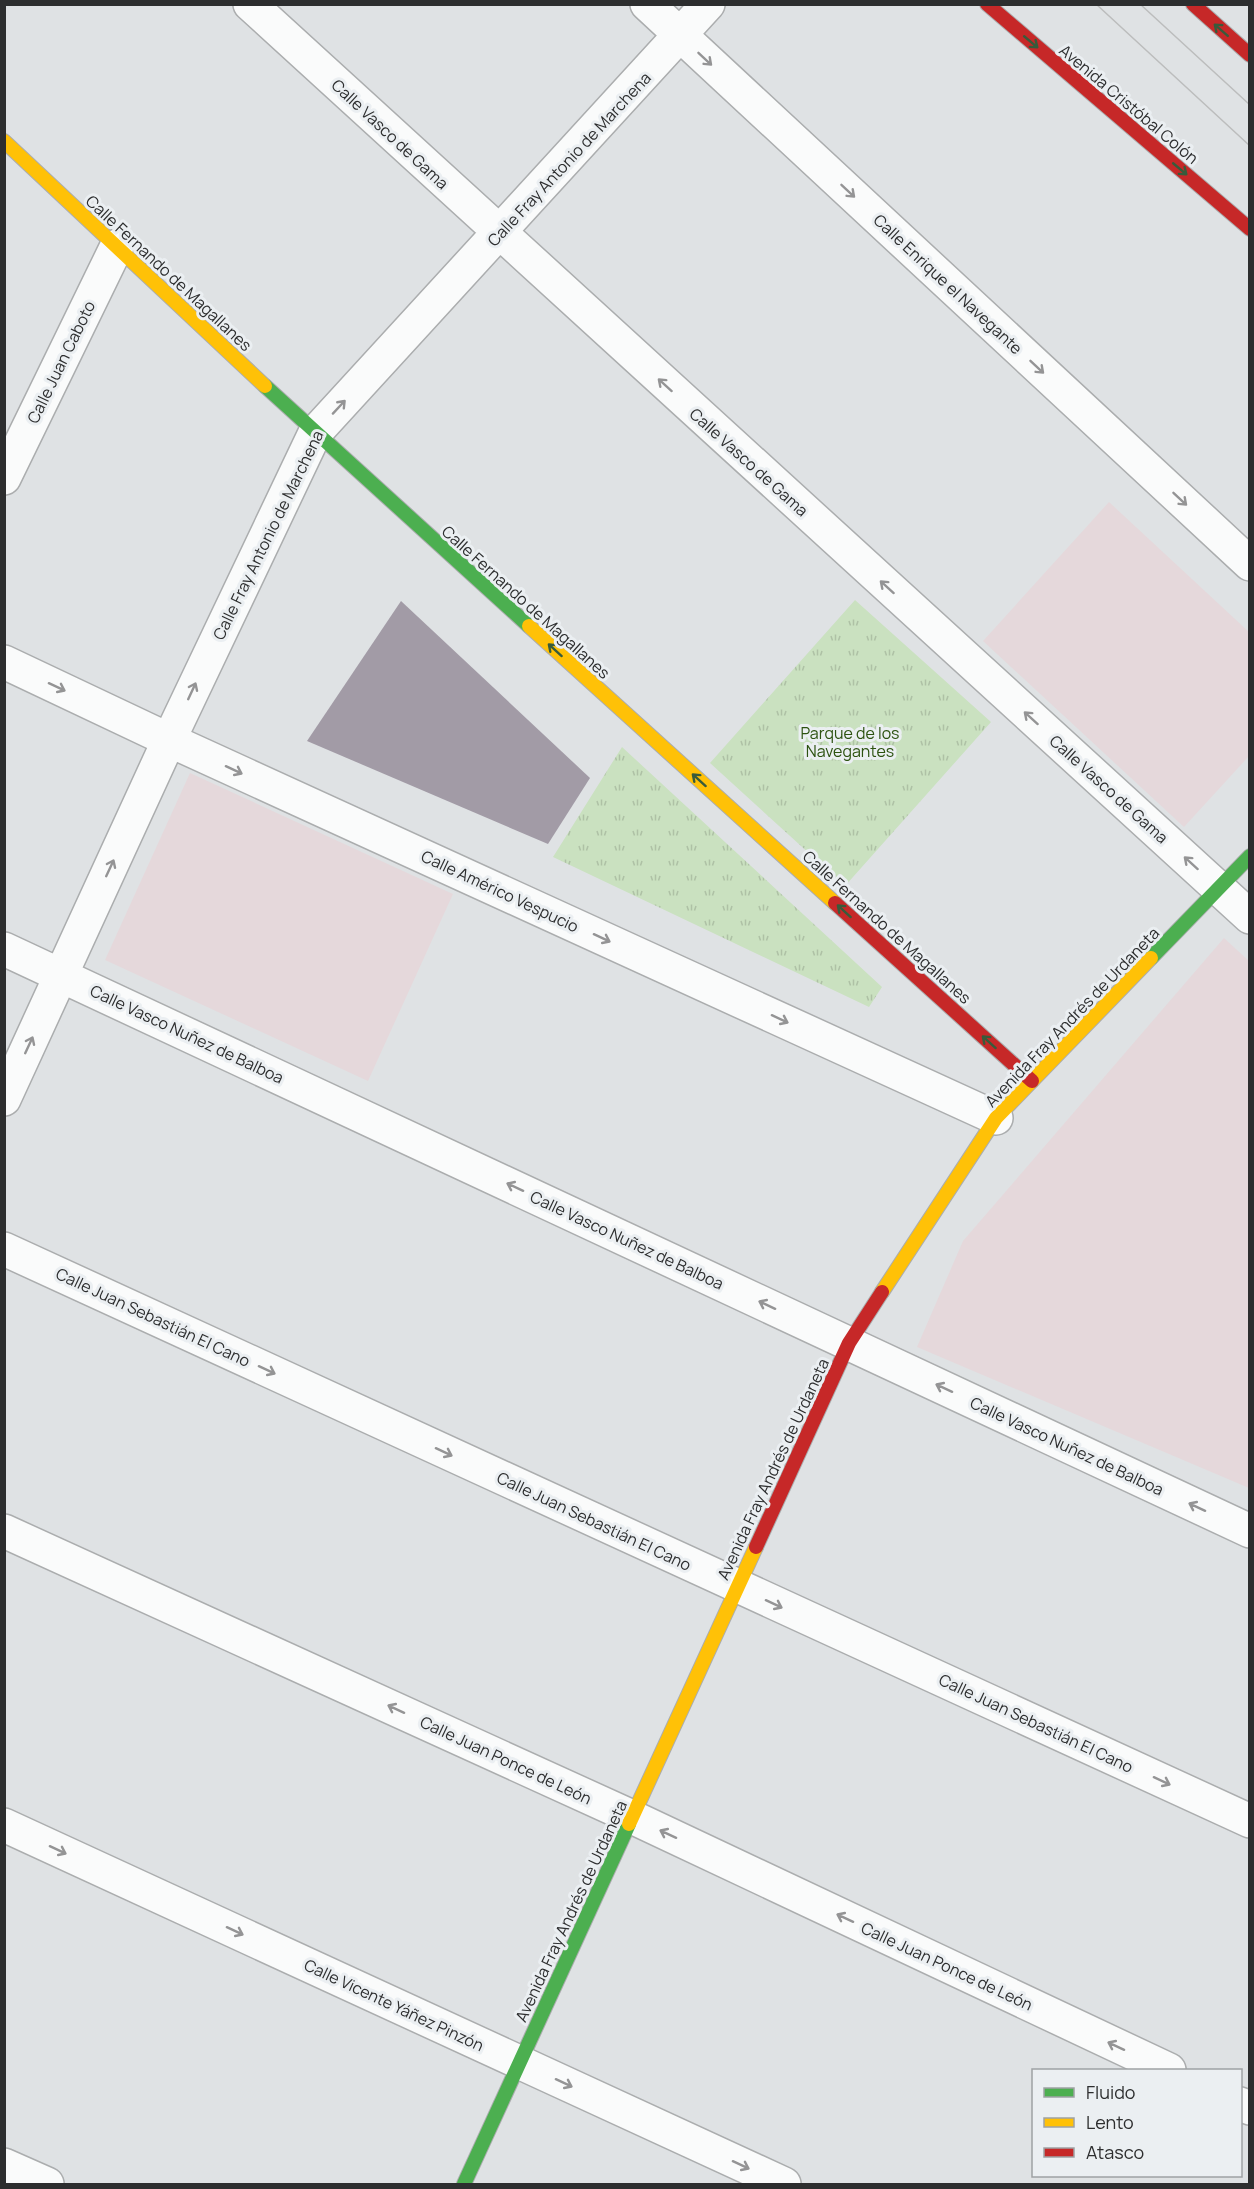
<svg xmlns="http://www.w3.org/2000/svg" width="1254" height="2189" font-family="Manrope,sans-serif">
	<style>
		.education { fill: #e5d8db }
		.park { fill: url(#park-tufts) }
		.building { fill: #a29ba6 }
		.lines { fill: none; stroke-linecap: round; stroke-linejoin: round }
		.street-casing { stroke: #abadae; stroke-width: 36 }
		.fast-casing { stroke: #abadae; stroke-width: 16 }
		.slow-casing { stroke: #abadae; stroke-width: 16 }
		.jam-casing { stroke: #abadae; stroke-width: 16 }
		.street { stroke: #fafbfb; stroke-width: 33 }
		.fast { stroke: #4caf50; stroke-width: 14 }
		.slow { stroke: #ffc107; stroke-width: 14 }
		.jam { stroke: #c62828; stroke-width: 14 }
		.tram { stroke: #bcbdbd; stroke-width: 1.5 }
		.oneway { stroke: #385b3b }
		.oneway2 { stroke: #949495 }
		.labels { text-anchor: middle; dominant-baseline: central; stroke-width: 6; stroke-linejoin: round; paint-order: stroke }
		.street-label { font-size: 16px; fill: #2d2e2f; stroke: #ebeff2 }
		.park-label { font-size: 16px; fill: #2c5210; stroke: #ebeff2 }
	</style>
	<defs>
		<pattern id="park-tufts" width="24" height="20" patternUnits="userSpaceOnUse" patternTransform="scale(1.5)"><rect width="24" height="20" fill="#cae1c0"/><path d="M3 7l-1-3M5 7V3M7 7l1-3M15 17l-1-3M17 17v-4M19 17l1-3" fill="none" stroke="#aec1a5"/></pattern>
	</defs>
	<rect width="100%" height="100%" fill="#dfe2e4"/>
	<path class="education" d="M1109,502L1249,632V756L1184,827L983,641Z
		M190,773L453,894L368,1081L105,960Z
		M1224,938L1250,962L1249,1488L917,1347L963,1241Z"/>
	<path class="park" d="M855,600L991,722L845,886L710,763Z
		M622,747L882,987L869,1007L553,857Z"/>
	<path class="building" d="M401,601L590,778L548,844L307,741Z"/>
	<g class="lines">
		<g class="street-casing">
			<path id="street" d="M250,4L1250,917
				M647,4L1250,564
				M4,478L117,246
				M4,662L169,740L996,1118
				M4,949L1250,1531
				M4,1099L169,740L315,433L708,4
				M4,1249L1250,1821
				M4,1531L632,1817L1169,2070
				M4,1825L784,2184
				M1240,2104L1250,2108
				M4,2165L47,2184"/>
		</g>
		<g class="fast-casing">
			<path id="fast" d="M265,386L529,626
				M1151,958L1250,856
				M464,2184L629,1824"/>
		</g>
		<g class="slow-casing">
			<path id="slow" d="M4,141L265,386
				M529,626L835,903
				M882,1292L996,1118L1151,958
				M629,1824L756,1547"/>
		</g>
		<g class="jam-casing">
			<path id="jam" d="M987,4L1250,229
				M1193,4L1250,55
				M835,903L1032,1081
				M756,1547L849,1343L882,1292"/>
		</g>
		<use href="#street" class="street"/>
		<use href="#fast" class="fast"/>
		<use href="#slow" class="slow"/>
		<use href="#jam" class="jam"/>
		<path class="tram" d="M1096,4L1250,146
			M1140,4L1250,105"/>
	</g>
	<defs><path id="oneway-shaft" d="M-6 0H5M1.5-3L5.5 0L1.5 3" fill="none" stroke-width="1.6" stroke-linecap="round" stroke-linejoin="round" transform="scale(1.5)"/></defs>
	<g class="oneway">
		<use href="#oneway-shaft" transform="translate(1221 30) rotate(-139)"/>
		<use href="#oneway-shaft" transform="translate(1031 42) rotate(40)"/>
		<use href="#oneway-shaft" transform="translate(1180 169) rotate(40)"/>
		<use href="#oneway-shaft" transform="translate(555 650) rotate(-138)"/>
		<use href="#oneway-shaft" transform="translate(699 780) rotate(-138)"/>
		<use href="#oneway-shaft" transform="translate(844 911) rotate(-138)"/>
		<use href="#oneway-shaft" transform="translate(989 1042) rotate(-138)"/>
	</g>
	<g class="oneway2">
		<use href="#oneway-shaft" transform="translate(705 59) rotate(43)"/>
		<use href="#oneway-shaft" transform="translate(848 191) rotate(43)"/>
		<use href="#oneway-shaft" transform="translate(1037 367) rotate(43)"/>
		<use href="#oneway-shaft" transform="translate(665 385) rotate(-138)"/>
		<use href="#oneway-shaft" transform="translate(339 407) rotate(-47)"/>
		<use href="#oneway-shaft" transform="translate(1180 499) rotate(43)"/>
		<use href="#oneway-shaft" transform="translate(887 587) rotate(-138)"/>
		<use href="#oneway-shaft" transform="translate(57 687) rotate(25)"/>
		<use href="#oneway-shaft" transform="translate(192 691) rotate(-65)"/>
		<use href="#oneway-shaft" transform="translate(1031 718) rotate(-138)"/>
		<use href="#oneway-shaft" transform="translate(234 770) rotate(25)"/>
		<use href="#oneway-shaft" transform="translate(1191 863) rotate(-138)"/>
		<use href="#oneway-shaft" transform="translate(110 868) rotate(-65)"/>
		<use href="#oneway-shaft" transform="translate(602 938) rotate(25)"/>
		<use href="#oneway-shaft" transform="translate(780 1019) rotate(25)"/>
		<use href="#oneway-shaft" transform="translate(29 1045) rotate(-65)"/>
		<use href="#oneway-shaft" transform="translate(515 1187) rotate(-155)"/>
		<use href="#oneway-shaft" transform="translate(767 1305) rotate(-155)"/>
		<use href="#oneway-shaft" transform="translate(267 1370) rotate(25)"/>
		<use href="#oneway-shaft" transform="translate(944 1388) rotate(-155)"/>
		<use href="#oneway-shaft" transform="translate(444 1452) rotate(25)"/>
		<use href="#oneway-shaft" transform="translate(1197 1507) rotate(-155)"/>
		<use href="#oneway-shaft" transform="translate(774 1604) rotate(25)"/>
		<use href="#oneway-shaft" transform="translate(396 1709) rotate(-155)"/>
		<use href="#oneway-shaft" transform="translate(1162 1781) rotate(25)"/>
		<use href="#oneway-shaft" transform="translate(668 1834) rotate(-155)"/>
		<use href="#oneway-shaft" transform="translate(58 1850) rotate(25)"/>
		<use href="#oneway-shaft" transform="translate(845 1918) rotate(-155)"/>
		<use href="#oneway-shaft" transform="translate(235 1931) rotate(25)"/>
		<use href="#oneway-shaft" transform="translate(1116 2046) rotate(-155)"/>
		<use href="#oneway-shaft" transform="translate(564 2083) rotate(25)"/>
		<use href="#oneway-shaft" transform="translate(741 2165) rotate(25)"/>
	</g>
	<g class="labels">
		<g class="street-label">
			<text transform="translate(1129 104) rotate(40)">Avenida Cristóbal Colón</text>
			<text transform="translate(390 134) rotate(43)">Calle Vasco de Gama</text>
			<text transform="translate(569 159) rotate(-47)">Calle Fray Antonio de Marchena</text>
			<text transform="translate(169 273) rotate(43)">Calle Fernando de Magallanes</text>
			<text transform="translate(948 284) rotate(43)">Calle Enrique el Navegante</text>
			<text transform="translate(61 362) rotate(-64)">Calle Juan Caboto</text>
			<text transform="translate(749 462) rotate(42)">Calle Vasco de Gama</text>
			<text transform="translate(268 535) rotate(-64)">Calle Fray Antonio de Marchena</text>
			<text transform="translate(526 602) rotate(42)">Calle Fernando de Magallanes</text>
			<text transform="translate(1109 789) rotate(42)">Calle Vasco de Gama</text>
			<text transform="translate(500 891) rotate(25)">Calle Américo Vespucio</text>
			<text transform="translate(887 927) rotate(42)">Calle Fernando de Magallanes</text>
			<text transform="translate(1072 1017) rotate(-46)">Avenida Fray Andrés de Urdaneta</text>
			<text transform="translate(187 1034) rotate(25)">Calle Vasco Nuñez de Balboa</text>
			<text transform="translate(627 1240) rotate(25)">Calle Vasco Nuñez de Balboa</text>
			<text transform="translate(153 1317) rotate(25)">Calle Juan Sebastián El Cano</text>
			<text transform="translate(1067 1446) rotate(25)">Calle Vasco Nuñez de Balboa</text>
			<text transform="translate(773 1469) rotate(-65)">Avenida Fray Andrés de Urdaneta</text>
			<text transform="translate(594 1521) rotate(25)">Calle Juan Sebastián El Cano</text>
			<text transform="translate(1036 1723) rotate(25)">Calle Juan Sebastián El Cano</text>
			<text transform="translate(506 1760) rotate(25)">Calle Juan Ponce de León</text>
			<text transform="translate(571 1911) rotate(-65)">Avenida Fray Andrés de Urdaneta</text>
			<text transform="translate(947 1966) rotate(25)">Calle Juan Ponce de León</text>
			<text transform="translate(394 2005) rotate(25)">Calle Vicente Yáñez Pinzón</text>
		</g>
		<g class="park-label">
			<text x="850" y="733">Parque de los<tspan x="850" dy="18">Navegantes</tspan></text>
		</g>
	</g>
	<rect width="1254" height="2189" fill="none" stroke="#2d2e2f" stroke-width="12"/>
	<rect x="1032" y="2069" width="210" height="108" fill="#ebeff2" stroke="#9fa2a4" stroke-width="1.5"/>
	<rect x="1044" y="2088" width="30" height="9" fill="#4caf50" stroke="#9fa2a4" stroke-width="1.5"/>
	<text x="1086" y="2099" font-size="18" fill="#2d2e2f">Fluido</text>
	<rect x="1044" y="2118" width="30" height="9" fill="#ffc107" stroke="#9fa2a4" stroke-width="1.5"/>
	<text x="1086" y="2129" font-size="18" fill="#2d2e2f">Lento</text>
	<rect x="1044" y="2148" width="30" height="9" fill="#c62828" stroke="#9fa2a4" stroke-width="1.5"/>
	<text x="1086" y="2159" font-size="18" fill="#2d2e2f">Atasco</text>
</svg>
